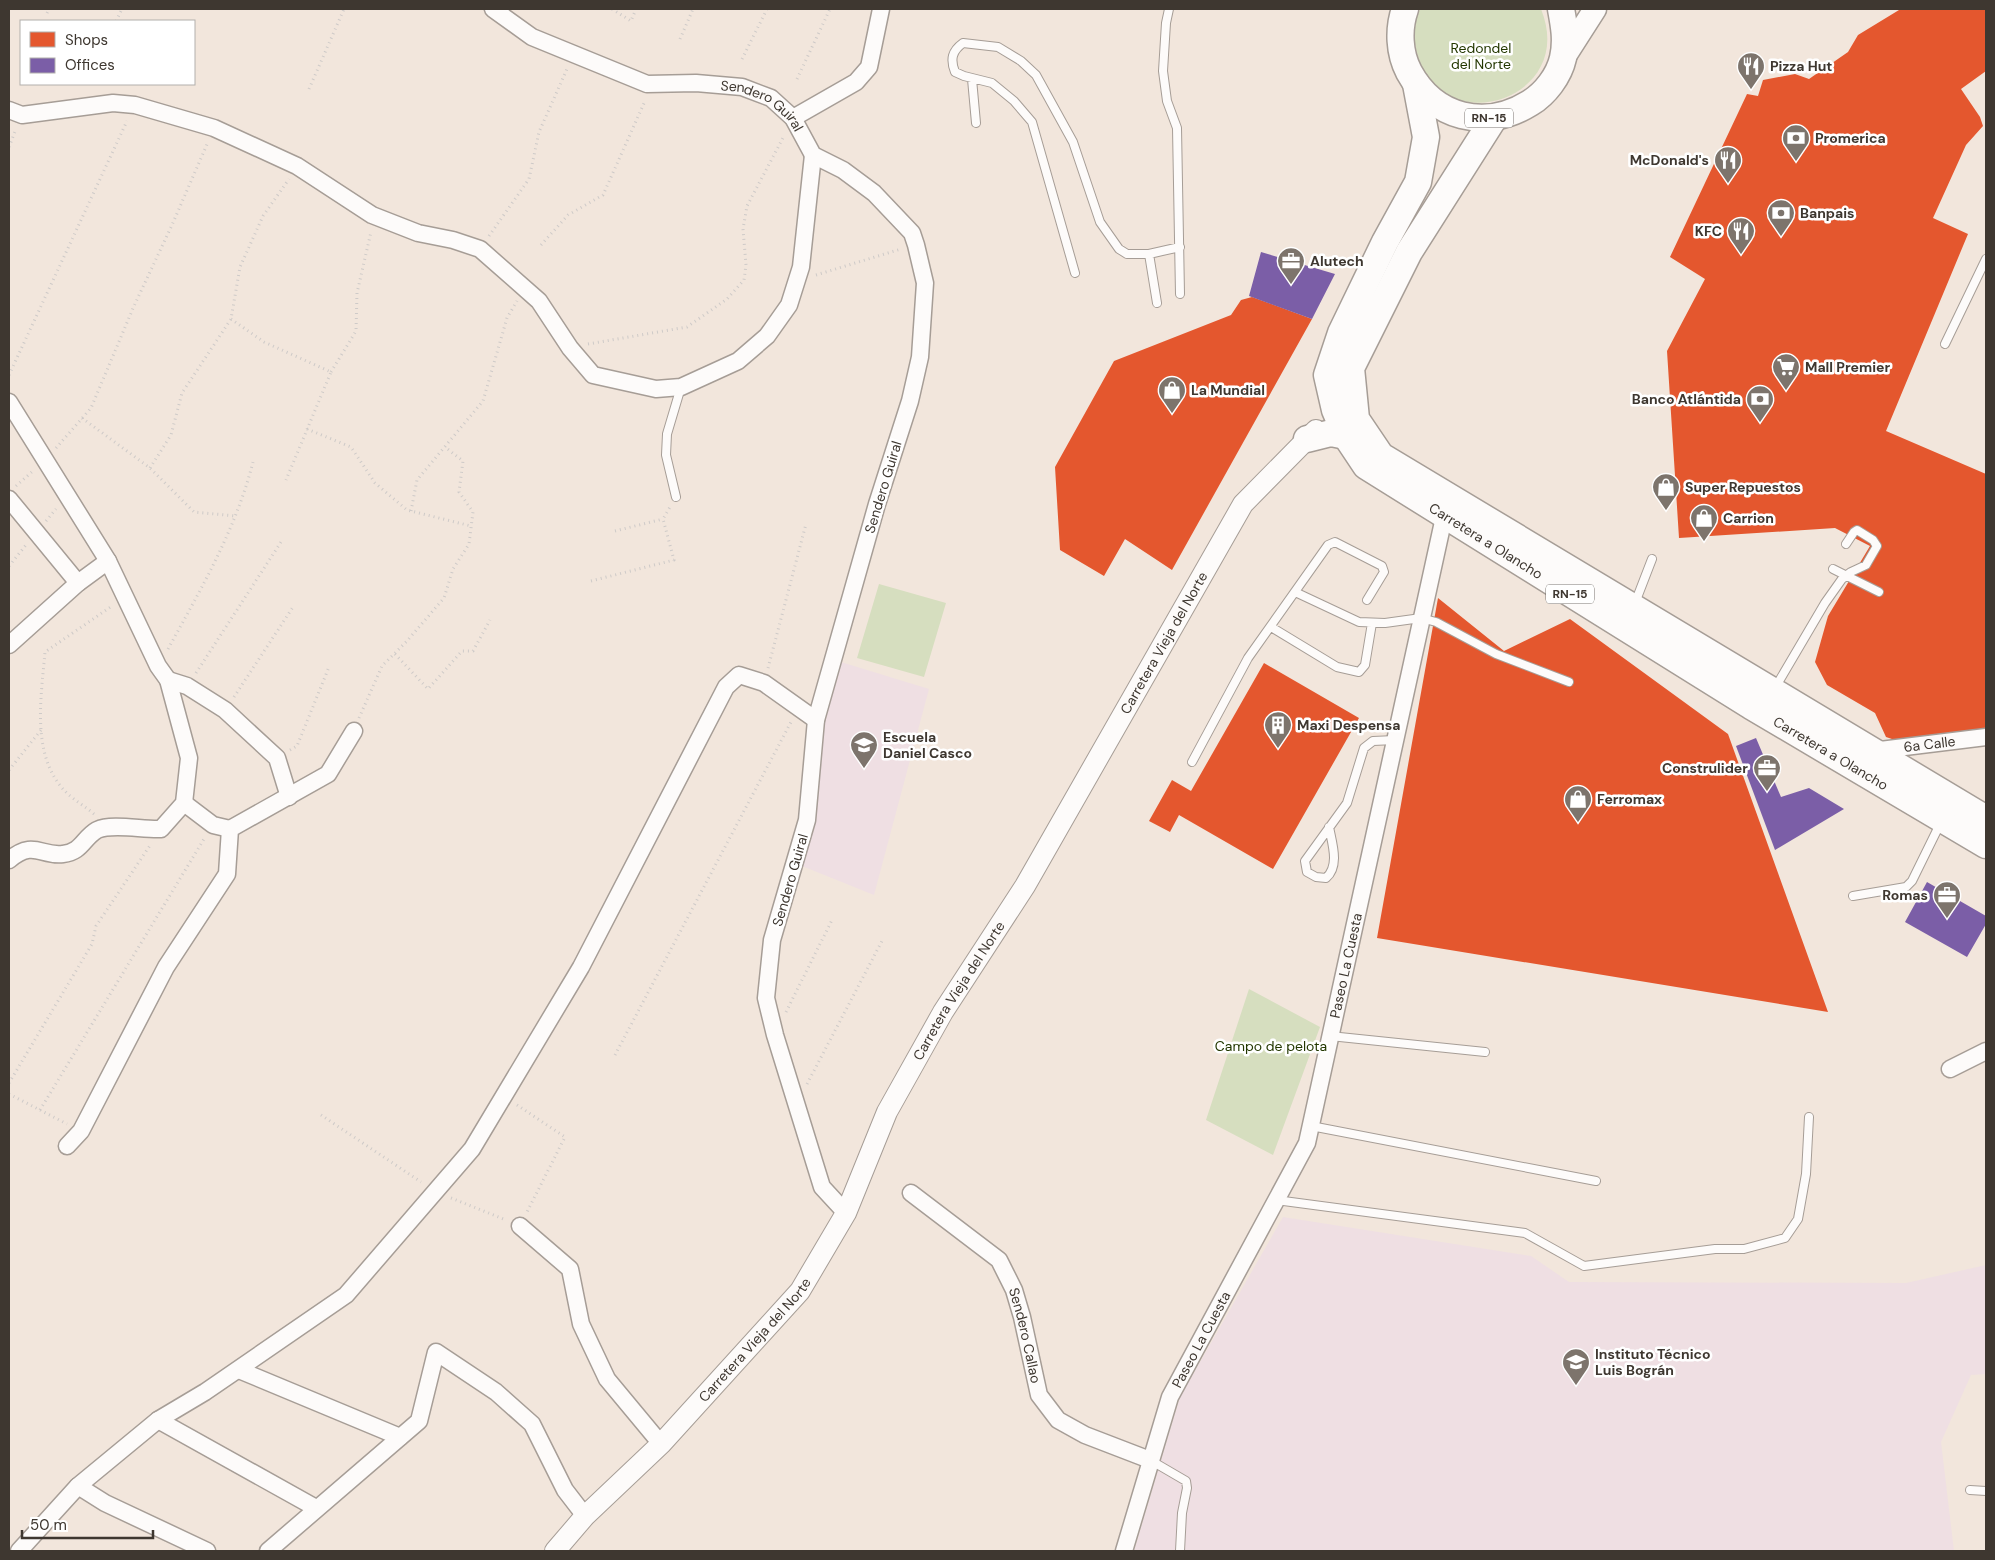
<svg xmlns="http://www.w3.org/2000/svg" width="1995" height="1560" font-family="'DM Sans',sans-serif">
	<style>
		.education { fill: #efdfe3 }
		.green { fill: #d6debf }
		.shops { fill: #e4572e }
		.offices { fill: #7b5ea7 }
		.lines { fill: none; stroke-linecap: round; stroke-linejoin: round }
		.service-casing { stroke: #a69d96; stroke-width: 10 }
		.minor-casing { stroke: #a69d96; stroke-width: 19 }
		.tertiary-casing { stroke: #a69d96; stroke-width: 22 }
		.secondary-casing { stroke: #a69d96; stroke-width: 25 }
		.primary-casing { stroke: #a69d96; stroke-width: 29 }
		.path { stroke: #cecac8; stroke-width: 3; stroke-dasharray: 1 4; stroke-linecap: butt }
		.service { stroke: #fdfbfa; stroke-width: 8 }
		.minor { stroke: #fdfbfa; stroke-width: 16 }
		.tertiary { stroke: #fdfbfa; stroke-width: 20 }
		.secondary { stroke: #fdfbfa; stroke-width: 22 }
		.primary { stroke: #fdfbfa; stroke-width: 26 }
		.labels { text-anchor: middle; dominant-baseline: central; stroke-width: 5; stroke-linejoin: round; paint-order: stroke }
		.shield { fill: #fff; stroke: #78736e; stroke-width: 1 }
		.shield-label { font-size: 12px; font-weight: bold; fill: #3e3730 }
		.park-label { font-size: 14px; fill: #233700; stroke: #fff }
		.poi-label { font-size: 14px; font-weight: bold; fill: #3e3730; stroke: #fff; text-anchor: start }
		.street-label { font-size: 14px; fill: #3e3730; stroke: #fff }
	</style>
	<rect width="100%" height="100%" fill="#f2e6dc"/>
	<path class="education" d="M841,662L929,689L874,895L797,864L822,742L826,699Z
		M1283,1217L1531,1256L1569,1282L1906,1283L1986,1265V1374L1971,1375L1941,1442L1954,1551H1134L1180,1397Z"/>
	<path class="green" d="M1420,9H1541C1578,100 1442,141 1418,57C1413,40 1413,25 1420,9Z
		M879,584L946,603L924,677L857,658Z
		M1249,989L1320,1027L1273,1155L1206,1120Z"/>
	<path class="shops" d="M1898,9H1986V71L1961,89L1980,117L1983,126L1966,145L1933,218L1968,234L1886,431L1986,474V728L1898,741L1886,737L1875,713L1827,685L1815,662L1828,616L1870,546L1835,528L1679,538L1667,351L1705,279L1670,257L1747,94L1758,96L1763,80L1795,74L1809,79L1848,52L1858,35L1899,10Z
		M1252,297L1312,319L1172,570L1125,539L1104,576L1060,550L1055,467L1114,361L1231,315L1241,300Z
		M1438,598L1504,651L1570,619L1728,734L1828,1012L1377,938Z
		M1264,663L1359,718L1273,869L1179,815L1170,832L1149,821L1172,780L1191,791Z"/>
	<path class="offices" d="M1261,252L1335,274L1312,319L1249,296Z
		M1756,738L1781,797L1809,788L1844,809L1775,850L1736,746Z
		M1927,882L1986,916V924L1967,957L1905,922Z"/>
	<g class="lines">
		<g class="service-casing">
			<path id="service" d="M1169,9L1166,23L1163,71L1167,101L1177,128L1180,294
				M972,79L976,123
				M1149,254L1157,303
				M1075,273L1032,122L1014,101L992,83L964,76L955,72C950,59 952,51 963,43L998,47L1021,61L1036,75L1073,142L1100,222L1119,249L1127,254H1149L1180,247
				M1945,344L1986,259
				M676,497L666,455L667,434L681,387
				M1833,569L1879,592
				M1295,592L1359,622L1385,623L1421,618L1436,622L1496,654L1569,682
				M1635,603L1652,559
				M1271,627L1337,667L1359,672L1365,665L1372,623
				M1775,688L1825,603L1842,579L1851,572L1866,565L1877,546L1873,540L1857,530L1854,532L1846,544
				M1192,762L1248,658L1328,545L1335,542L1382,566L1384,572L1367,600
				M1329,827C1332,843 1340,866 1326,878L1316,877L1307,872L1305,861L1347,803L1364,748L1373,741L1395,740
				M1853,896L1906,887L1912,881L1941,822
				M1330,1036L1485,1052
				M1311,1126L1596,1181
				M1276,1200L1525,1233L1584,1266L1715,1249H1744L1785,1238L1798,1219L1806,1174L1809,1117
				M1150,1460L1186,1481L1187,1488L1182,1513L1180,1551
				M1970,1490L1986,1491"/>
		</g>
		<g class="minor-casing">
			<g id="minor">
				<path id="s1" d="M493,9L532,37L647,84L696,83L742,87L771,98L793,118L813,155L843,170L874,193L912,233L916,245L925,283L920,357L910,401L877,504L816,720L807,820L772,940L766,998L775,1035L822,1187L846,1213"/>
				<path d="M9,110L22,115L113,103L135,105L214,128L297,166L372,215L418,233L453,240L480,249L539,301L570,348L593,375L656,389L681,387L738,361L767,336L789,305L801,267L813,155"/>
				<path d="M793,118L856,82L869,67L881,9"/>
				<path d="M9,402L108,561L158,666L168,680L189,758L184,803L161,829C143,830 112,823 97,830C83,838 82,852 63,854C41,857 34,839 9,860"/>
				<path d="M9,499L78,583"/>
				<path d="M9,645L78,583L108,561"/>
				<path d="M168,680L187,686L225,710L277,758L289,797"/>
				<path id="s2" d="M1872,751L1986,737"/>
				<path d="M184,803L213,825L230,829"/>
				<path d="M1950,1069L1986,1051"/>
				<path d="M67,1146L81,1131L166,967L227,874L230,829L328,774L354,731"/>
				<path id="s3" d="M911,1193L999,1260L1014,1290L1022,1317L1039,1395L1058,1420L1085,1435L1150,1460"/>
				<path d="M520,1226L570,1269L581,1324L607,1379L661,1444"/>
				<path d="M239,1370L400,1437"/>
				<path d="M158,1420L316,1508"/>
				<path d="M78,1486L105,1503L207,1551"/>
				<path d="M19,1551L78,1486L158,1420L205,1392L346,1295L472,1149L581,967L726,687L739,675L764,683L816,720"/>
				<path d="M268,1551L419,1421L436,1352L496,1392L532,1424L565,1490L585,1516"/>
				<path id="s4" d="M1124,1551L1170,1397L1307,1143L1446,508"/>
			</g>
		</g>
		<g class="tertiary-casing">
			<g id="tertiary">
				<path id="s5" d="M555,1551L585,1516L661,1444L800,1291L846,1213L887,1112L943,1012L1025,886L1243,504L1316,430"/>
			</g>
		</g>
		<g class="secondary-casing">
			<path id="secondary" d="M1563,59L1595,9"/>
		</g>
		<g class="primary-casing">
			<g id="primary">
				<path d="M1405,9C1398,29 1399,53 1409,72C1434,118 1485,131 1530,103C1545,94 1559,76 1563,58C1567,41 1564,25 1561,9"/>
				<path id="s6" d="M1416,84L1426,137L1418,182L1385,242L1341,333L1327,375L1335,410L1346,436L1366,466L1751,706L1986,845"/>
				<path d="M1494,118L1409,252L1351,368L1356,419L1381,456L1986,819"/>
				<path d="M1307,439L1331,433L1346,436"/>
			</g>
		</g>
		<path class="path" d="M612,9L631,21L636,9
			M47,13L49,9
			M116,21L122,9
			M680,39L693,9
			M742,59L767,9
			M797,79L830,9
			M309,89L344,9
			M9,147L16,129
			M489,236L529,179L539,132L567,69
			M541,245L568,215L603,195L645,101
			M816,275L901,249
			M231,319L264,342L331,372L286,480
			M588,344L687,327L727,299L744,280L746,265L743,229L747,206L784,136
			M331,372L356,331L357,293L371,232
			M9,375L127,121
			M82,418L150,468L194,512L235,516
			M307,429L351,447L375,483L407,510L471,526
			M56,448L91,408L134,306L172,225L208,142
			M150,468L171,435L182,393L231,319L240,267L263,216L289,179
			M16,486L34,470
			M411,511L417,480L483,401L507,318L517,301
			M46,521L56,509
			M615,531L663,519
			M9,566L26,545
			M591,581L674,560L663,519L670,507
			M168,649C201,589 236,529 253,462
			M395,654L428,689L462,651H473L490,620
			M768,668L806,524
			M196,673L281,542
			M234,697L293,607
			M359,718L382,666L407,641L444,598L453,569L469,544L473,512L459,492L463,461L445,447
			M290,750L297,746L329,667
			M9,770L41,730
			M94,814C86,807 77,802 69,795C30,760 41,699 45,652L112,606
			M786,1012L832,920
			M615,1055L791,722
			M9,1083L92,944L96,926L151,844
			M807,1084L883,939
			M9,1094L67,1124
			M517,1105L565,1137L527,1212
			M40,1110L204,839
			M321,1115L421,1182
			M451,1198L506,1220"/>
		<use href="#service" class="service"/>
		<use href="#minor" class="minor"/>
		<use href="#tertiary" class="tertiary"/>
		<use href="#secondary" class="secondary"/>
		<use href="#primary" class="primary"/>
	</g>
	<defs>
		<g id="restaurant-pin" transform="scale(1.4375)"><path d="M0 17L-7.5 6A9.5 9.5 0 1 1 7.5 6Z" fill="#7d746c" stroke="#fff"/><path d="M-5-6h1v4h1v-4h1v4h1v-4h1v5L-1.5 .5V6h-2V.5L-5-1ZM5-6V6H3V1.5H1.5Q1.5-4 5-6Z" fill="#fff"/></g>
		<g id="bank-pin" transform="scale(1.4375)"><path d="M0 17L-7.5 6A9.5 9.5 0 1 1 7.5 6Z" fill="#7d746c" stroke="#fff"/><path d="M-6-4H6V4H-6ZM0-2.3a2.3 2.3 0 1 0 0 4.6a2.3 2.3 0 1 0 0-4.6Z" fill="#fff"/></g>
		<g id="office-pin" transform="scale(1.4375)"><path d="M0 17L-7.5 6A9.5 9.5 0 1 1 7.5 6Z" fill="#7d746c" stroke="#fff"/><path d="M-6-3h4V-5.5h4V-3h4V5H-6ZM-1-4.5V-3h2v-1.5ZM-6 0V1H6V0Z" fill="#fff"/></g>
		<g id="supermarket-pin" transform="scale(1.4375)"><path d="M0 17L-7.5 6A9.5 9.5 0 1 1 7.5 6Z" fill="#7d746c" stroke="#fff"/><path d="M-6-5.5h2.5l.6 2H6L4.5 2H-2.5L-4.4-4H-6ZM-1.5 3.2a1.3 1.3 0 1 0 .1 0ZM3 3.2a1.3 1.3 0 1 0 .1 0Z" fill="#fff"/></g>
		<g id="shop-pin" transform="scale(1.4375)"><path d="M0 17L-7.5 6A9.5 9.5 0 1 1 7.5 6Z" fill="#7d746c" stroke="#fff"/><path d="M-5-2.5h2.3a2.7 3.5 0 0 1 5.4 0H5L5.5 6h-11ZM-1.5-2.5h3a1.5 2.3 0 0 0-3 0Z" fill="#fff"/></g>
		<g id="building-pin" transform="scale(1.4375)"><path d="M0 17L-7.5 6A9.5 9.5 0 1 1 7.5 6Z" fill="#7d746c" stroke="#fff"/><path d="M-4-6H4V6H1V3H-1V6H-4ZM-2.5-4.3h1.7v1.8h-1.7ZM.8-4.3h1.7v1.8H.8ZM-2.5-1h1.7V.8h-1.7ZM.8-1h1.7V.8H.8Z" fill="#fff"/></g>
		<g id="school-pin" transform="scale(1.4375)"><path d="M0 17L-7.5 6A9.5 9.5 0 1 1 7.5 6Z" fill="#7d746c" stroke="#fff"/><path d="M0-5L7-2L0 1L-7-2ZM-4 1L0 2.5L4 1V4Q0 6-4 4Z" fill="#fff"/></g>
	</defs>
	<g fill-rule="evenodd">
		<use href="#restaurant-pin" x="1751" y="66"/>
		<use href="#bank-pin" x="1796" y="138"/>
		<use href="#restaurant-pin" x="1728" y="160"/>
		<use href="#bank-pin" x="1781" y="213"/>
		<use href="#restaurant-pin" x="1741" y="231"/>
		<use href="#office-pin" x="1291" y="261"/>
		<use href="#supermarket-pin" x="1786" y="367"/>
		<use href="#shop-pin" x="1172" y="390"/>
		<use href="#bank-pin" x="1760" y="399"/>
		<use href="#shop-pin" x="1666" y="487"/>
		<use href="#shop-pin" x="1704" y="518"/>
		<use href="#building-pin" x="1278" y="725"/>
		<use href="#school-pin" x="864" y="745"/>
		<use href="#office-pin" x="1767" y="768"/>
		<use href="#shop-pin" x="1578" y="799"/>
		<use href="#office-pin" x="1947" y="895"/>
		<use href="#school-pin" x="1576" y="1362"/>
	</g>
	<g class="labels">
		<g class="shield">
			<rect x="1465" y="108.5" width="48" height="19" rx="4"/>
			<rect x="1546" y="584.5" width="48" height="19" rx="4"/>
		</g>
		<g class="shield-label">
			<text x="1489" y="118">RN-15</text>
			<text x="1570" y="594">RN-15</text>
		</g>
		<g class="park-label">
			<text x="1481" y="48">Redondel<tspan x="1481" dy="16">del Norte</tspan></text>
			<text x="1271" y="1046">Campo de pelota</text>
		</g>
		<g class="poi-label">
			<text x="1770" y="66">Pizza Hut</text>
			<text x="1815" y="138">Promerica</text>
			<text x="1709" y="160" text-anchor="end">McDonald's</text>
			<text x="1800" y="213">Banpais</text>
			<text x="1722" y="231" text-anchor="end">KFC</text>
			<text x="1310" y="261">Alutech</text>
			<text x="1805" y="367">Mall Premier</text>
			<text x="1191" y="390">La Mundial</text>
			<text x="1741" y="399" text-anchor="end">Banco Atlántida</text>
			<text x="1685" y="487">Super Repuestos</text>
			<text x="1723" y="518">Carrion</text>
			<text x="1297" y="725">Maxi Despensa</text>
			<text x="883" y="737">Escuela<tspan x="883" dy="16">Daniel Casco</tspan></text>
			<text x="1748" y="768" text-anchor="end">Construlider</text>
			<text x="1597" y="799">Ferromax</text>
			<text x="1928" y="895" text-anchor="end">Romas</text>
			<text x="1595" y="1354">Instituto Técnico<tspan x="1595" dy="16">Luis Bográn</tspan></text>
		</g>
		<g class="street-label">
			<text stroke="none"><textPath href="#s1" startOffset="294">Sendero Guiral</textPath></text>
			<text transform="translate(883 487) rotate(-73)">Sendero Guiral</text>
			<text stroke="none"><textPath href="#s6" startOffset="555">Carretera a Olancho</textPath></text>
			<text stroke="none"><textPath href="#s5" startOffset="1102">Carretera Vieja del Norte</textPath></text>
			<text stroke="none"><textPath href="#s2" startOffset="58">6a Calle</textPath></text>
			<text stroke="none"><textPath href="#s6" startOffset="960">Carretera a Olancho</textPath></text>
			<text transform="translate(790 880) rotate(-74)">Sendero Guiral</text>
			<text stroke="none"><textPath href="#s4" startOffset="631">Paseo La Cuesta</textPath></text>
			<text stroke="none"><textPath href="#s5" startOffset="698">Carretera Vieja del Norte</textPath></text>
			<text stroke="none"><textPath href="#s3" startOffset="191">Sendero Callao</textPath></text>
			<text stroke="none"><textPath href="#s5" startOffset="291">Carretera Vieja del Norte</textPath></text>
			<text stroke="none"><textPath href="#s4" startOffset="226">Paseo La Cuesta</textPath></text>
		</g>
	</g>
	<rect width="1995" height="1560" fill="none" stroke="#3e3730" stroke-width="20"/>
	<rect x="20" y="20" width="175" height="65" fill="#ffffff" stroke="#b2afac"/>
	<rect x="30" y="32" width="25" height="15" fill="#e4572e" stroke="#b2afac"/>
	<text x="65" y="45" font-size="15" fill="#3e3730">Shops</text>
	<rect x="30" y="58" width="25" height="15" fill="#7b5ea7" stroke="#b2afac"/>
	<text x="65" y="70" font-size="15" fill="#3e3730">Offices</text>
	<path d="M22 1530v8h131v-8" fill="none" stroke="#3e3730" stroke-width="2.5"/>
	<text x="30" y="1530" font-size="15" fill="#3e3730" stroke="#ffffff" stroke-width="4" paint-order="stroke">50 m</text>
</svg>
